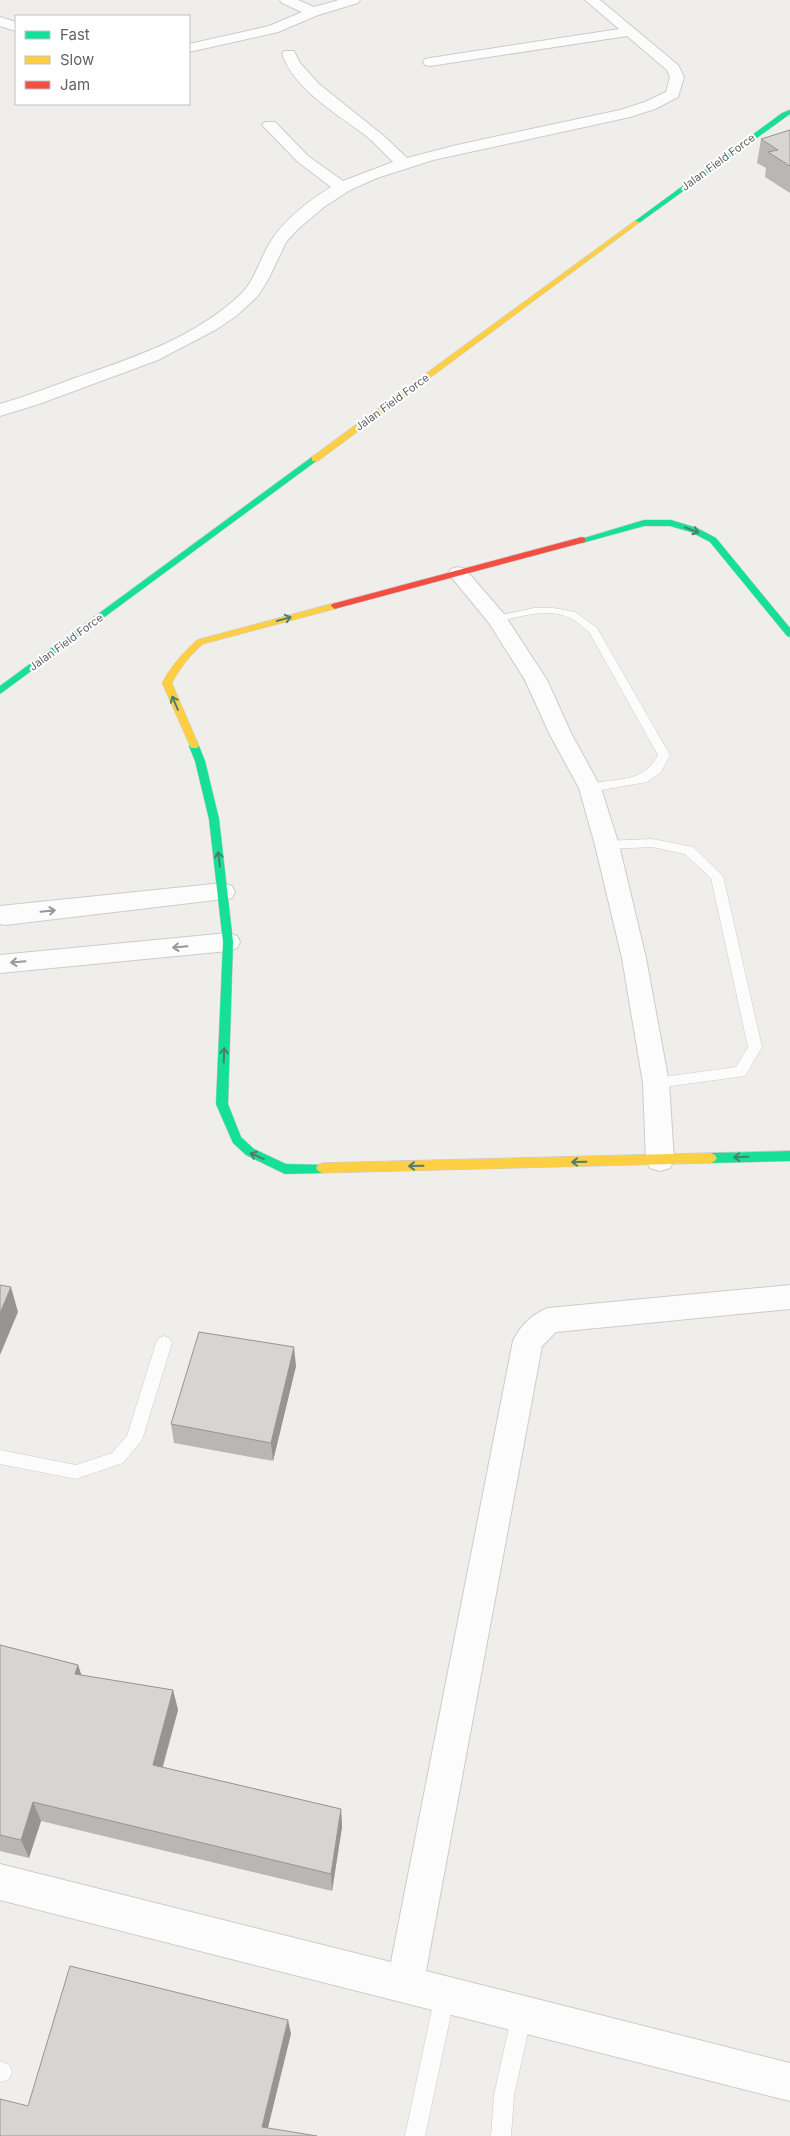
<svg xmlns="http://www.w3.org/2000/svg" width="790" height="2136" font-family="Inter,sans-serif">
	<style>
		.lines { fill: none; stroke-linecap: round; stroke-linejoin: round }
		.lane-casing { stroke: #cbcccc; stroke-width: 1 }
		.street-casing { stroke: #cbcccc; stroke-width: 2 }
		.fast-casing { stroke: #cacacb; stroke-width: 1 }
		.slow-casing { stroke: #cacacb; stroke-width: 1 }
		.jam-casing { stroke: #cacacb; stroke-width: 1 }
		.lane { fill: #fdfcfc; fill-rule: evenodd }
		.street { fill: #fdfcfc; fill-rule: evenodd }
		.fast { fill: #16e098; fill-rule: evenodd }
		.slow { fill: #ffcf43; fill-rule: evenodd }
		.jam { fill: #f24e42; fill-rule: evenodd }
		.wall { fill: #b8b7b5 }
		.shaded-wall { fill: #969594 }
		.building { fill: #d6d5d3; stroke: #969594 }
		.oneway { stroke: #507c72 }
		.oneway2 { stroke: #96999c }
		.labels { text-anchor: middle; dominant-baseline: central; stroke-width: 4; stroke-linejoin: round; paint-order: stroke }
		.far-street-label { font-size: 11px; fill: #5f6368; stroke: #fff }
	</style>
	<rect width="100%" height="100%" fill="#efeeea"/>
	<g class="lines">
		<g class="lane-casing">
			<path id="lane" d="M534,608H553L575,612L597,628L670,755L661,772L647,782L590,792L586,791L584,788L586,785C614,777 643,785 658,755L589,632C583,627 577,621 570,618C549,607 518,617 497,622L492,619L493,617Z
				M652,839L693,847L723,876L762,1047L745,1076L656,1088L651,1087L649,1083L651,1079L656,1078L736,1067L748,1047L711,878L685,854L652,847L607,849L601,845L607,841Z
				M164,1336L169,1338L172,1343L142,1440L123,1463L76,1479L0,1464V1450L76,1465L112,1453L127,1436L156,1343L159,1338Z
				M445,1985L452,1988L455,1995L425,2136H405L435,1995L438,1988Z
				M522,2004L529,2007L532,2014L514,2095L511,2136H491L494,2095L512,2014L515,2007Z
				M0,2061L9,2065L12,2072L9,2079L2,2082L0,2081Z"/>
		</g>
		<g class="street-casing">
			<path id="street" d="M280,0H298L314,7L339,0H360L358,3L318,15L278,32L189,52V44L269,26L302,12L282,3Z
				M585,0H600L678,65L684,77L678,97L655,109L630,117L433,160L377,178L350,190L324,207L298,229L286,242L269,278L258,296L236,316L217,329L158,360L39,404L0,416V404C25,397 50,387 75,378C133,358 194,338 240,295C254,282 259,262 268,246C282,221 307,202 331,187L298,162L265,128L262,125L265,122H275L308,156L343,181L393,162C384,153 375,143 365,135C336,113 295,90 282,54L284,51H294L300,63L319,84L385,137L407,158L457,145L620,110L645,102L666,92L670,77L667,70L627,36L430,66L425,65L423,62L425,59L430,58L619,29Z
				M0,17L16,22V31L0,26Z
				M458,567L465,569L504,614L547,680L571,733L601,788L619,845L646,958L669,1083L674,1160L670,1168L660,1171L650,1168L646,1160L643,1083L622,958L595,845L579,788L549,733L525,680L489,623L448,573L451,569Z
				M223,883L232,886L235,892L232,898L5,925L0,924V906Z
				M228,933L237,936L240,942L237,948L228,951L0,973V955Z
				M790,1285V1309L556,1332L542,1346L426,1971L790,2063V2101L0,1900V1864L391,1962L513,1341C520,1326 533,1313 548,1308Z"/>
		</g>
		<g class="fast-casing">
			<path id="fast" d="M790,110V114L639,223H635V221L782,113Z
				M312,457L319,459L0,694V686Z
				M644,520H671L697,528L716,538L790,628V637L787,636L710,542L691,532L670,526H644L582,543L578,540Z
				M194,743L199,746L205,761L219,819L233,942L228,1104L241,1137L254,1149L286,1164L326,1165L328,1168L326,1171L322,1173L285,1174L246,1155L233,1143L216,1104L223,942L209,819L195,761L189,746Z
				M790,1151V1161L711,1163L707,1161L705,1158L707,1155L711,1153Z"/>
		</g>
		<g class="slow-casing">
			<path id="slow" d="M635,221L640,222L318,461H312V457Z
				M335,603L339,606L338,608L203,644C190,655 180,668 172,683L199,746L197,748H191L162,683C171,666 183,653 197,640Z
				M711,1153L715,1155L717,1158L715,1161L711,1163L322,1173L318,1171L316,1168L318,1165L322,1163Z"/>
		</g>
		<g class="jam-casing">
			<path id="jam" d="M582,537L585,538V542L338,608L335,609L331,606L332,604Z"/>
		</g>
		<use href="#lane" class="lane"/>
		<use href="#street" class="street"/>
		<use href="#fast" class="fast"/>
		<use href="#slow" class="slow"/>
		<use href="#jam" class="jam"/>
	</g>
	<path class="wall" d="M790,130V193L765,177L766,168L757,163L761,139Z
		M296,1366L273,1461L174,1443L171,1424Z
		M0,1645L78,1665L81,1676L173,1690L178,1710L163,1767L341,1809L342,1827L332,1891L41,1821L29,1858L0,1851Z"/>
	<path class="shaded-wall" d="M11,1287L18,1312L0,1355V1313Z
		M294,1347L296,1366L273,1461L271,1443Z
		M78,1665L85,1685L75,1674Z
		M173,1690L178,1710L158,1783L153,1765Z
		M33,1802L41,1821L29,1858L21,1840Z
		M341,1809L342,1827L332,1891L331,1874Z
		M288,2020L291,2034L266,2136L262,2127Z"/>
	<path class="building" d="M790,130V166L768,152L778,150L761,139Z
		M0,1285L11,1287L0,1313Z
		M199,1332L294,1347L271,1443L171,1424Z
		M0,1645L78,1665L75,1674L173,1690L153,1765L341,1809L331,1874L33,1802L21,1840L0,1835Z
		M70,1966L288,2020L262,2127L317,2136H0V2099L28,2106Z"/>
	<defs><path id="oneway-shaft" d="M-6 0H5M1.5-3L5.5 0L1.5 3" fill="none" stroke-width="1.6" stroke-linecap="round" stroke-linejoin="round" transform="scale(1.25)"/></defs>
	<g class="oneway">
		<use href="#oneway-shaft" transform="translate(692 530) rotate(21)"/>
		<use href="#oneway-shaft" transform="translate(284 619) rotate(-15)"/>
		<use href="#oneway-shaft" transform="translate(175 703) rotate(-113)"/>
		<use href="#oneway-shaft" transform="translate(219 859) rotate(-97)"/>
		<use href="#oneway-shaft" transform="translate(224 1055) rotate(-88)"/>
		<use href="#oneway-shaft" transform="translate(257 1156) rotate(-156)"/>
		<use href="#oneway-shaft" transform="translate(741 1157) rotate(178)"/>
		<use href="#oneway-shaft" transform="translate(579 1162) rotate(179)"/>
		<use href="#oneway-shaft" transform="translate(416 1166) rotate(179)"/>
	</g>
	<g class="oneway2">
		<use href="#oneway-shaft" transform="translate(48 911) rotate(-6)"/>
		<use href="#oneway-shaft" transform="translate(180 947) rotate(175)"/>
		<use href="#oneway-shaft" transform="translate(18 962) rotate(175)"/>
	</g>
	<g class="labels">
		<g class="far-street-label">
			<text transform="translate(718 162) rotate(-36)">Jalan Field Force</text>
			<text transform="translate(392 402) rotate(-36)">Jalan Field Force</text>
			<text transform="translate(66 642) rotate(-36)">Jalan Field Force</text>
		</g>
	</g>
	<rect x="15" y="15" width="175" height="90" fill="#ffffff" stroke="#bfc1c3"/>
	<rect x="25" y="31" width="25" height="8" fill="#16e098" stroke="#bfc1c3"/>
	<text x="60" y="40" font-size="15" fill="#5f6368">Fast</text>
	<rect x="25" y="56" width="25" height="8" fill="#ffcf43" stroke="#bfc1c3"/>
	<text x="60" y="65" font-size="15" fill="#5f6368">Slow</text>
	<rect x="25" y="81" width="25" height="8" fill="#f24e42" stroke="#bfc1c3"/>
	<text x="60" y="90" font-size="15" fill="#5f6368">Jam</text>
</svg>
